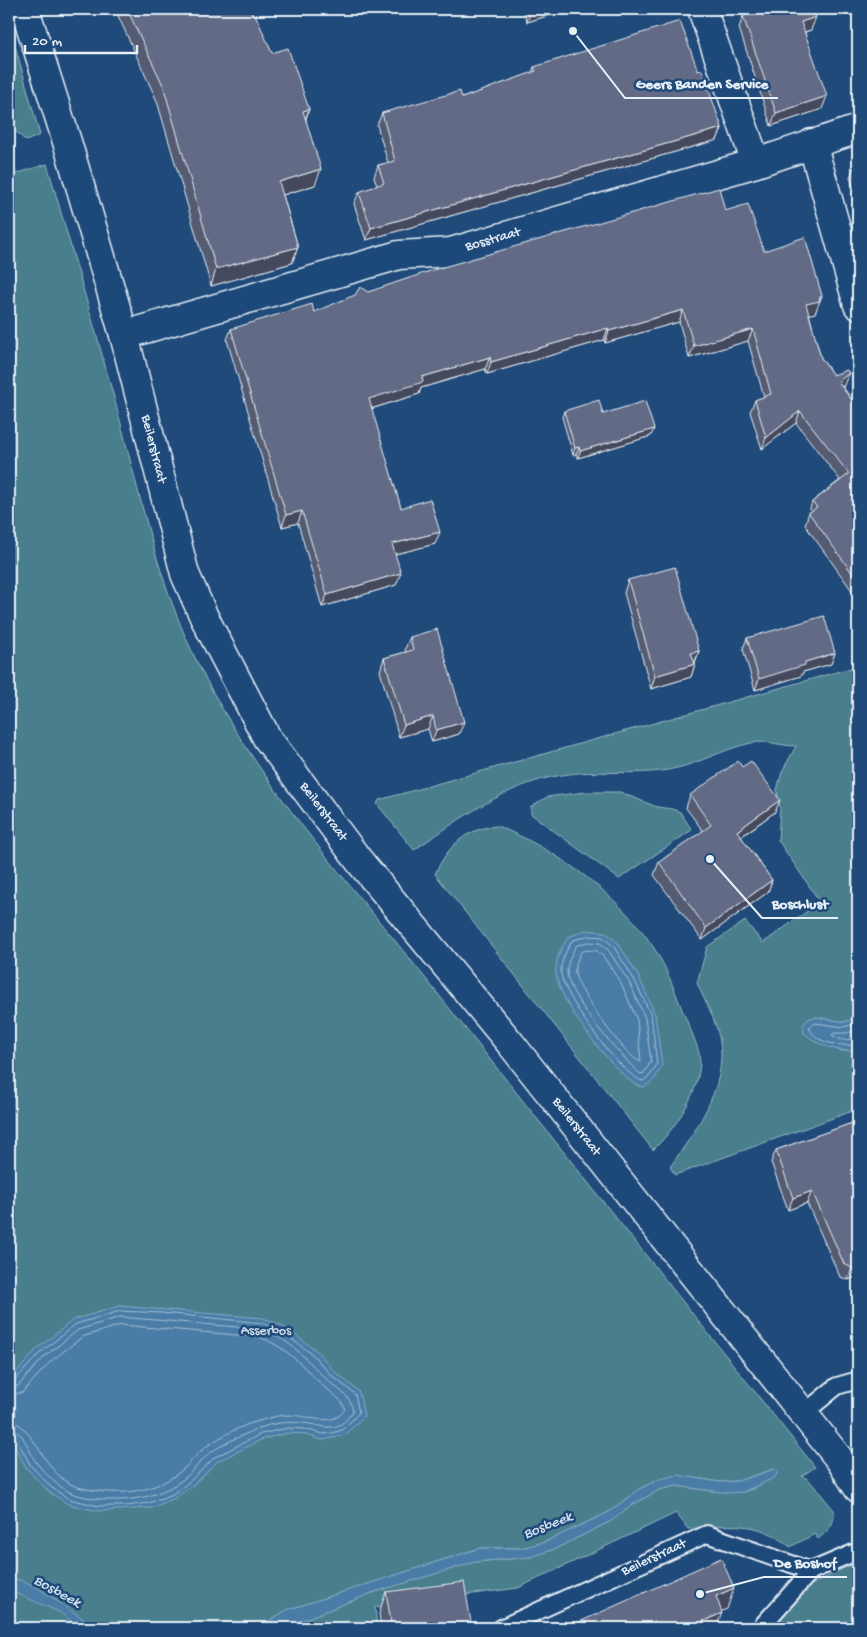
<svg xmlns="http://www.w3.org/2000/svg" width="867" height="1637" font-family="'Gochi Hand',sans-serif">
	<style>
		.green { fill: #497e8d; stroke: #98b8c2; fill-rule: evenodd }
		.water { fill: #497ca6; stroke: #89abc7 }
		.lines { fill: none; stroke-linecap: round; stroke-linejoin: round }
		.shore { stroke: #a8c2d7; stroke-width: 1 }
		.service-casing { stroke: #e8f1f8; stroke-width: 20 }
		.minor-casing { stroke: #e8f1f8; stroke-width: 31 }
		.tertiary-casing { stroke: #e8f1f8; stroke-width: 31 }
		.service { stroke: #1f4a7a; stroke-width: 16 }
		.minor { stroke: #1f4a7a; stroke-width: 28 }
		.tertiary { stroke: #1f4a7a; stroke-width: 28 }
		.wall { fill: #545b72; stroke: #e8f1f8 }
		.shaded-wall { fill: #454a5d; stroke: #e8f1f8 }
		.building { fill: #626a85; stroke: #e8f1f8 }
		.labels { text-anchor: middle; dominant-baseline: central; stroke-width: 5; stroke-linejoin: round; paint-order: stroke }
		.street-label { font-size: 14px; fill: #e8f1f8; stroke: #1f4a7a }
		.park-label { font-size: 14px; fill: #d0e0e8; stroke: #1f4a7a }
		.water-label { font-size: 15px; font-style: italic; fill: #d0dfec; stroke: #1f4a7a }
		.leader { fill: none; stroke: #e8f1f8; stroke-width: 2 }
		.callout-dot { fill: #e8f1f8; stroke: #1f4a7a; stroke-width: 2 }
		.callout-label { font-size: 15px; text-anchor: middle; font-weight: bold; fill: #e8f1f8; stroke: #1f4a7a; stroke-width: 5; stroke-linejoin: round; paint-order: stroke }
	</style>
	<rect width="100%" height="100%" fill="#1f4a7a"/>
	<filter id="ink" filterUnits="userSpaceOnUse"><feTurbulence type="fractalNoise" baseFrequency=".02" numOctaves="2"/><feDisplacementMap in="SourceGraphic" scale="10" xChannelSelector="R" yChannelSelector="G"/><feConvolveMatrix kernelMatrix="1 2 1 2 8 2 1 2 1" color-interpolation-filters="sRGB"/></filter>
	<g filter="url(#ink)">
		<path class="green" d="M9,24L40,135L26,141L13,129L9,116Z
			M47,164C69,241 92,317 113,394C138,486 156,580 199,666C259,785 348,881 430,984C558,1145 686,1306 815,1467L802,1476L809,1480L834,1510C835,1525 829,1530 818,1539L815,1534L790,1547C760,1519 725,1525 688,1529L676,1513L518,1588L375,1607L377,1628H282L372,1593L432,1574L475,1562L531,1557L557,1548L611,1521L632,1505L659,1490L676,1486L712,1491L743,1492L755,1488L777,1474L774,1469L738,1481L719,1482L690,1477L660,1479L639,1489L609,1512L545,1542L521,1548H480L287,1610L257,1628H9V176Z
			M858,666V927L855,932L858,948V1017L845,1022L815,1017L813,1040L841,1051L858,1050V1109L675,1175L670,1167C698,1127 733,1080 717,1029C712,1013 703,998 697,983L707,947L745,921L763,943L820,902L778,840L780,809L777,790L782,772L796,746C781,746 767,740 751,743C723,749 697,765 668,770C633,776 597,769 562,775C506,784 460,819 414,850L377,804L379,800Z
			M585,792H620L657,807L672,809L680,812L692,830L619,879L531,814V807L547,797Z
			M497,826C554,848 618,894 652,945C665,964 673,986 681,1007C687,1022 695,1038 699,1053C705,1086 675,1129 653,1150L435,874C447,847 466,828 497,826ZM639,977L644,991L634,1083L586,1031Z
			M858,1561V1628H771L805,1588Z"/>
		<path class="water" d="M586,930L605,932L618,943L639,977L655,1014L662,1065L654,1080L644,1087C640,1086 636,1085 633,1083C612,1069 556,998 556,973C555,959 562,948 568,937Z
			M815,1017L845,1022L858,1017V1050C838,1053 820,1046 804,1033L803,1025L808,1019Z
			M119,1306L263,1318L281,1325L316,1350L334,1371L359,1392L364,1416L345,1435L333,1438L322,1440L303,1434L288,1433L263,1439L218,1461L192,1486L175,1498L151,1508L98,1511L68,1504L49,1492L27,1469L9,1436V1381L38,1348L73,1320Z
			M775,1469L777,1474L774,1478L743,1492L729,1493L676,1486L659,1490L632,1505L611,1521L557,1548L531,1557L475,1562L372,1593L282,1628H257L287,1610L480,1548H521L545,1542L609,1512L639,1489L660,1479L678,1475L719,1482L738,1481Z
			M9,1576L35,1586L97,1628H80L59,1612L9,1590Z"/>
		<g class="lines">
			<path class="shore" d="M587,936L603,937L614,947L634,979L651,1015L657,1064L650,1076L643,1081C622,1077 563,996 561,973C560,962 566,951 572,941Z
				M588,942L600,943L609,951L629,982L645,1018L651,1062L643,1074L639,1073C620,1054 568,999 567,972C567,962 572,954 576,946Z
				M589,950L597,951L603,956L622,985L637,1020L641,1062C625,1057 579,992 575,974C574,966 578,959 581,952Z
				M858,1023L844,1027L815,1023L809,1027C815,1045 843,1046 858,1045
				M858,1030L847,1033H834L832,1035L842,1040L858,1039
				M9,1382L14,1381L41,1352L76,1324L120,1311L162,1313L262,1323L278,1329L312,1354L331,1375L355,1394L359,1413L342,1430L332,1433L323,1434L304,1429L288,1428L261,1434L215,1457L189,1482L173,1494L149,1503L126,1506H99L69,1499L52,1488L31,1466L15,1437L9,1435
				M9,1388L18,1386L45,1356L78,1330L120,1317L261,1329C291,1340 305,1358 326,1379C337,1389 351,1395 353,1411C337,1436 324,1425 303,1423C288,1421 271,1423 258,1429C243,1435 223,1443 210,1453C201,1460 194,1470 186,1477C156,1502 110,1505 74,1494C60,1489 45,1474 36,1462C28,1451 25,1430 9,1429
				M9,1396L23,1392L50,1362L82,1337L121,1325L259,1337C285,1346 302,1365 321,1384C329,1392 342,1398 345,1409C333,1429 308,1415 289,1415C279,1415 268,1418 259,1421C242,1425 222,1436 207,1446C197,1453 190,1464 180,1472C151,1495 112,1496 78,1487C44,1478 34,1422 9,1421"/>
			<g class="service-casing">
				<path id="service" d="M803,1414L837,1386L858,1380
					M501,1628L707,1534L811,1571L858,1551
					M760,1628L811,1571"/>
			</g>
			<g class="minor-casing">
				<path id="minor" d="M702,9L756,163
					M812,143L858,305
					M124,335L399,255L451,252L756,163L858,129"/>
			</g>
			<g class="tertiary-casing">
				<path id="tertiary" d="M25,9L68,145L124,335L185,574L204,617L267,738L360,862L511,1044L840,1460L858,1488"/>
			</g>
			<use href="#service" class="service"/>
			<use href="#minor" class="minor"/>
			<use href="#tertiary" class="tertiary"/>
		</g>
		<path class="wall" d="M115,9H250L272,53L309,109L306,119L315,185L283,195L298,247L292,263L211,286L157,101Z
			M523,9H559L557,13L527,22Z
			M756,9H813L811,30L805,32L822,109L771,126L739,28L743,16L757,11Z
			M534,67L698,71L722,128L717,140L366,240L354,204L359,192L377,186L374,177L378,165L388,163L377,125L382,113L462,98L532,73Z
			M858,164V205L850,177L855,165Z
			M725,211L764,251L817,308L815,313L809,314L821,358L833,375L844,385L843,387L858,408V599L805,525L812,502L840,480L796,423L762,449L750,412L755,400L764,397L748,341L689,358L679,322L605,343L604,340L487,374L485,369L421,388L419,394L371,409L401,508L435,544L395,554L396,585L322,607L298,523L282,527L227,340L231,329L314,312L368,292Z
			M564,411L603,414L651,436L578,458L576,454L573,455L562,417Z
			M628,580L699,651L691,677L651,689L624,593Z
			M410,637L459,734L432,742L428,729L399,737L380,671L384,658L406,652L405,649Z
			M747,638L835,653L831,664L803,672L801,676L755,690L743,649Z
			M690,795L775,812L741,837L772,880L768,892L702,940L654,875L659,862L703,831L686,808Z
			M855,1122L858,1276L848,1280L840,1277L807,1203L788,1210L771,1162L776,1150Z
			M386,1592L472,1628H489H381L379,1613Z"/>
		<path class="shaded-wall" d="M540,9H559L557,13L527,22L531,11Z
			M816,17L811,30L797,34L801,22Z
			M827,96L822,109L771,126L776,113Z
			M309,109L303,125V111Z
			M722,128L717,140L366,240L371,228Z
			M321,169L315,185L273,198L279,182Z
			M298,247L292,263L211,286L216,269Z
			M822,296L815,313L802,316L806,304Z
			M683,310L679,322L605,343L609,331Z
			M608,328L604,340L487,374L491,362Z
			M753,329L748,341L689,358L694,346Z
			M490,357L485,369L421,388L419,394L364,411L369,399L422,377Z
			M849,373L844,385L834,393L838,382Z
			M800,411L796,423L762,449L766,438Z
			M654,429L651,436L578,458L580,451Z
			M579,447L576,454L573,455L575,448Z
			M302,511L298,523L282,527L286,515Z
			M440,532L435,544L388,556L392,544Z
			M401,573L396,585L322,607L327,595Z
			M699,651L694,664L691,653Z
			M835,653L831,664L803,672L801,676L755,690L759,679L805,662Z
			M695,664L691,677L651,689L655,676Z
			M433,716L428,729L399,737L404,725Z
			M464,722L459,734L432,742L436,730Z
			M780,800L775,812L732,843L737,831Z
			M772,880L768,892L702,940L706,928Z
			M812,1191L807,1203L788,1210L793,1198Z
			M858,1265V1276L848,1280L852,1268Z
			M734,1588L727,1609L708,1617L716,1596Z
			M722,1613L716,1628H687Z"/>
		<path class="building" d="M127,9H250L253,15L255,14L272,53L288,48L309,109L303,111L321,169L279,182L298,247L216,269L163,85Z
			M530,9H540L531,11Z
			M763,9H813L816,17L801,22L827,96L776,113L743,16Z
			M680,21L698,71L702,70L722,128L371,228L359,192L384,183L378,165L395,161L382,113L460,91L462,98L536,71L534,67Z
			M858,164V178L855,165Z
			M719,188L725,211L748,204L764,251L805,237L822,296L819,298L820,301L806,304L821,358L833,375L847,370L849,373L838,382L858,408V581L809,513L817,507L812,502L849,474L800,411L766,438L755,400L771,394L753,329L694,346L683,310L609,331L608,328L491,362L490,357L422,377L423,382L369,399L401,508L430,499L440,532L392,544L401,573L327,595L302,511L286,515L231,329L312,304L314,312L355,295L360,287L368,292L433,270Z
			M599,400L603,414L645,401L654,429L580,451L579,447L575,448L564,411Z
			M675,567L699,651L691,653L695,664L655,676L628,580Z
			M824,616L835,653L805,662V665L759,679L747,638Z
			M437,629L464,722L436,730L433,716L404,725L384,658L413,650L410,637Z
			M738,761L742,767L751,761L780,800L737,831L772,880L706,928L659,862L711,825L690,795Z
			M855,1122L858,1131V1265L852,1268L844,1264L812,1191L793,1198L776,1150Z
			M721,1558L734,1588L716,1596L722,1613L687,1628H566Z
			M464,1582L472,1628L486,1622L489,1628H392L386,1592Z"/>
	</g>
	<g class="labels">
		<g class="street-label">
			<text transform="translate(493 240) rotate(-16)">Bosstraat</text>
			<text transform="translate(153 449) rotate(76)">Beilerstraat</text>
			<text transform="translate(323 812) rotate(53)">Beilerstraat</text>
			<text transform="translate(576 1127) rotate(52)">Beilerstraat</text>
			<text transform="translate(654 1558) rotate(-25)">Beilerstraat</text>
		</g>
		<g class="park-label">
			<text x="266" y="1331">Asserbos</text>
		</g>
		<g class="water-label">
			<text transform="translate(548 1526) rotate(-22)">Bosbeek</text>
			<text transform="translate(57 1592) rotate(29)">Bosbeek</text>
		</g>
	</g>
	<path class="leader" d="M573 31L625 98H778M710 859L762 918H838M700 1594L764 1577H847"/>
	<g class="callout-dot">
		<circle cx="573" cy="31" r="5"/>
		<circle cx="710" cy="859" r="5"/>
		<circle cx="700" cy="1594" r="5"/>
	</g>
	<g class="callout-label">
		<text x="702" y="88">Geers Banden Service</text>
		<text x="800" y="908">Boschlust</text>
		<text x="805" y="1567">De Boshof</text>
	</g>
	<rect width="867" height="1637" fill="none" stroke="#1f4a7a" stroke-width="30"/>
	<rect x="15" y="15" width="837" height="1607" fill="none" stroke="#e8f1f8" stroke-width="2" filter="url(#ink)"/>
	<path d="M25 45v8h112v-8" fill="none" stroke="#e8f1f8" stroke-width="2.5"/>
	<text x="32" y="45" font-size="15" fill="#e8f1f8" stroke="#1f4a7a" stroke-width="4" paint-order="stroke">20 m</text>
</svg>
